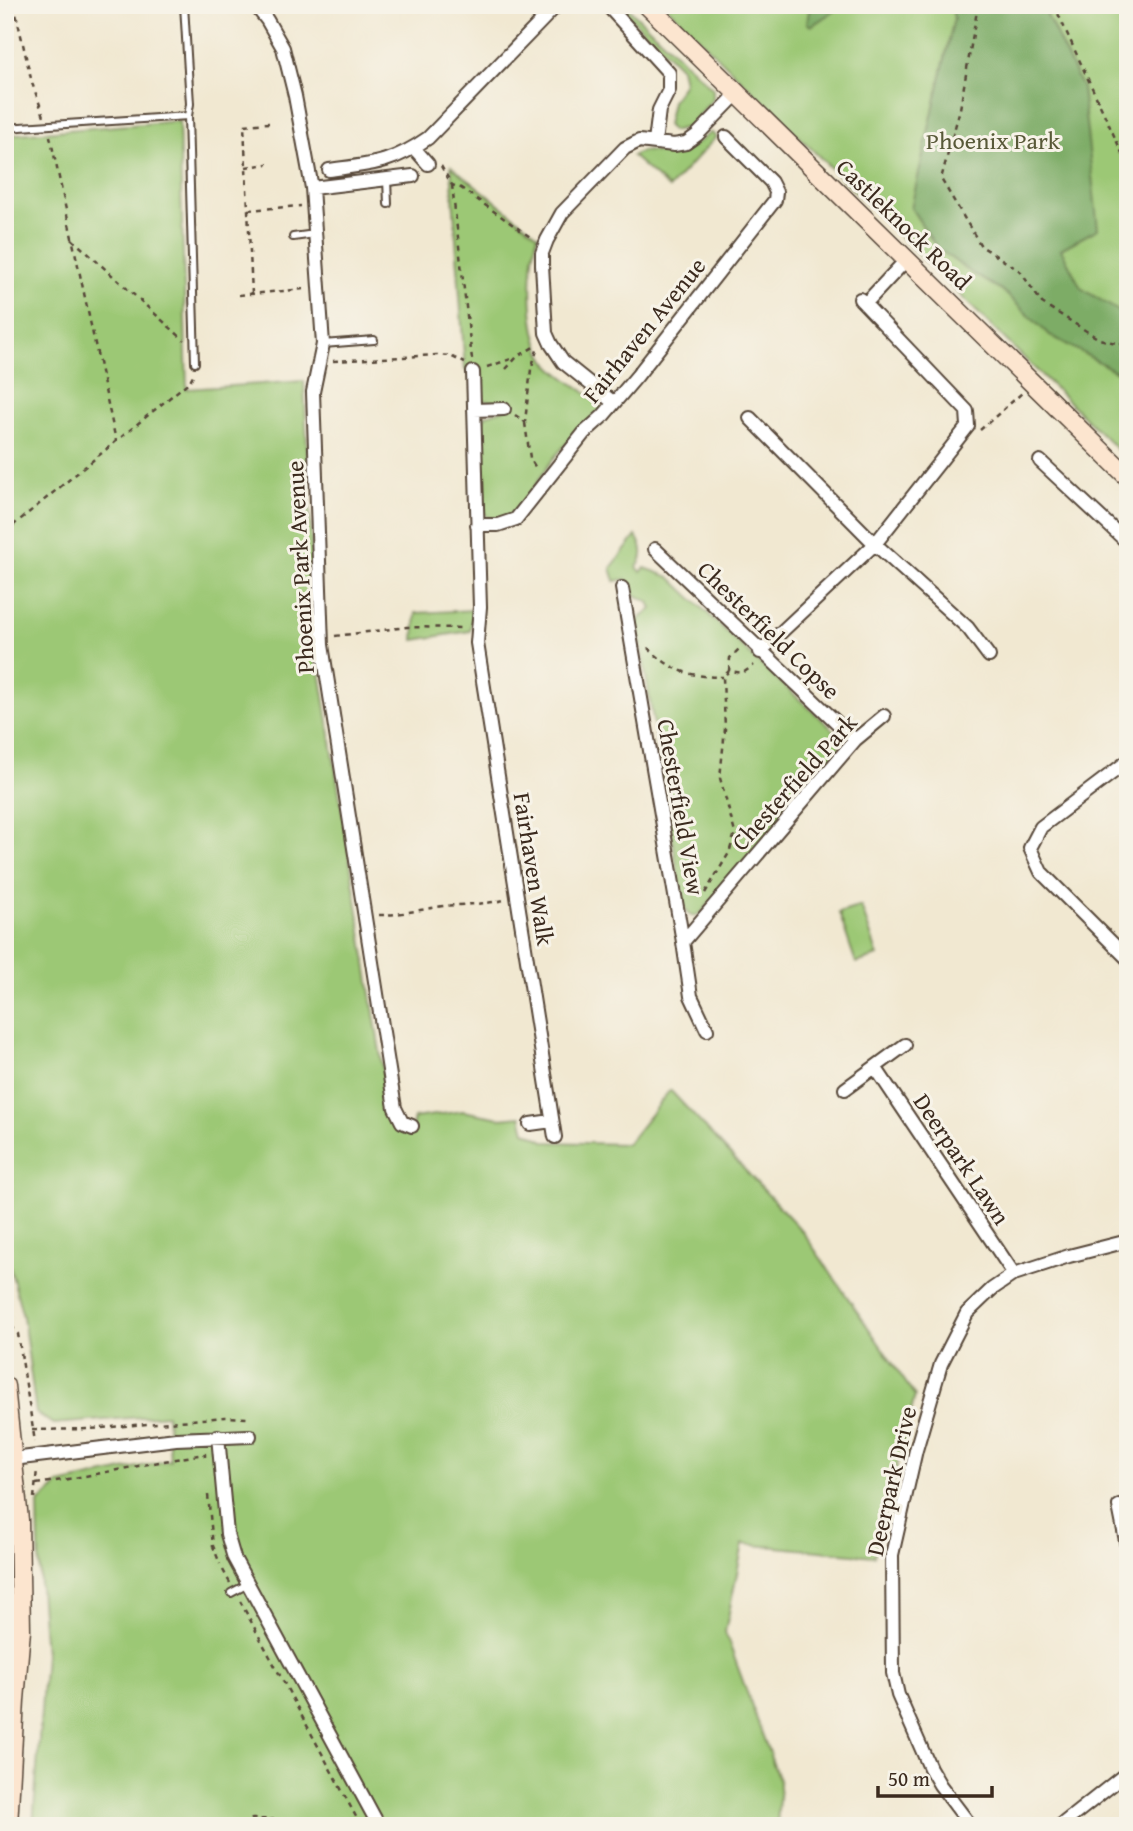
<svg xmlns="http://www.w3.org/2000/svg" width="1133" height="1831" font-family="'Gentium Book Plus',serif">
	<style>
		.green { fill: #9cc875; stroke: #6c794a; stroke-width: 2 }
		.forest { fill: #7dac66; stroke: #5c6b42; stroke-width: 2 }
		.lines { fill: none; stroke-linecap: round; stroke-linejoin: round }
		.service-casing { stroke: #564639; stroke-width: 10 }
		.minor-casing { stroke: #564639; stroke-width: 16 }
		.secondary-casing { stroke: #564639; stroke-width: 21 }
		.path { stroke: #564639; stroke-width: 2.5; stroke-dasharray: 5 5; stroke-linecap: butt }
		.service { stroke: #fff; stroke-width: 6 }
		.minor { stroke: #fff; stroke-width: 12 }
		.secondary { stroke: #fce5cf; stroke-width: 18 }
		.labels { text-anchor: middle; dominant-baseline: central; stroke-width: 6; stroke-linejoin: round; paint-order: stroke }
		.park-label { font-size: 24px; fill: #585938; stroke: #f7f3e8 }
		.street-label { font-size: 24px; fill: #3b2a1e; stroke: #f7f3e8 }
	</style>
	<rect width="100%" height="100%" fill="#f7f3e8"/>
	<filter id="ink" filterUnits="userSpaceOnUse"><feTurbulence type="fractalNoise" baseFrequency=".0143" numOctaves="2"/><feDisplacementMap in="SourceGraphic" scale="14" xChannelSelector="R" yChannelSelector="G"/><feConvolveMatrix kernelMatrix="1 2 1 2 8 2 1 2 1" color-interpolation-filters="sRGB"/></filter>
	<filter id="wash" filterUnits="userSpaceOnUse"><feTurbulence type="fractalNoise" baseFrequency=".00686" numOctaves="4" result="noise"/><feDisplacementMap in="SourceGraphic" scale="28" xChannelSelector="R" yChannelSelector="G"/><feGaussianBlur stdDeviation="1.57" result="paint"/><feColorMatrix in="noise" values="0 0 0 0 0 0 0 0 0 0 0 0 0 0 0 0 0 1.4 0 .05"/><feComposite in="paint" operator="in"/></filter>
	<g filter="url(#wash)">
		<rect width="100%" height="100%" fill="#f1e8d1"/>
		<path class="green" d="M618,5H625L713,89V99L688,127L672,131L667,125L672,101L684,83L681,68Z
			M665,5H1128V460Z
			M179,121L187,389L304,381L316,646L389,1109C394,1122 399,1126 411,1131L414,1118L463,1111L500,1118L521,1116L525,1131L546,1142L627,1144L670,1090L802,1231L915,1396L874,1556L743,1544L725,1632L780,1783L777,1826H33L45,1654L40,1588L38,1504L59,1484L170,1460L167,1415L53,1424L36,1413L23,1317L5,1248V135Z
			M711,132L716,137L669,188L632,156C650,146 654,155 671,153C687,152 699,142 711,132Z
			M451,166L538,235C528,265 527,339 549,364C562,378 582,389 597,401L600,406V411C583,426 567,442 553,459C539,477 528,502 509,516C500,523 486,520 482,509L480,426L486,415L504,409L505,403L482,400L480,396L478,374L465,370Z
			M636,536C643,547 645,556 637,567L641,572L645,568L670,577L762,666L837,733L840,746L702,912L695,916L689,914L683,905L637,621L652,609L649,602L633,594L626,579L615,581L611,568Z
			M474,610L470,631L414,640L416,613Z
			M861,906L878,956L856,963L839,913Z"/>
		<path class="forest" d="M810,5H843L811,26L807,23Z
			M951,5H1042L1082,88L1098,229L1061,249L1081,288L1128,317V378L1048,334L1002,290L973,274L937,248L911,208L954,18Z"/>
	</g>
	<g filter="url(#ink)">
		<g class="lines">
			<g class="service-casing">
				<path id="service" d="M184,5L190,104L188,116L195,363
					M5,128L188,116
					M387,179L388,204
					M293,237L315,234
					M323,344L374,340
					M231,1593L248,1584"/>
			</g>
			<g class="minor-casing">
				<path id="minor" d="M255,5L267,20L283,48L295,96L312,188L323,344L313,392L322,645L395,1108L402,1122L412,1126
					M607,5L669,73V90L659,110L655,142
					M414,148L428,164
					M329,170C372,164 391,164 428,138L557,5
					M312,188L413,176
					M865,304L906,260
					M473,372L480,607L477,643L555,1137
					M614,403L563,362L551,344L546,333L542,265V253L547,240L562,213L625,148L639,141L674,145L686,143L697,135L736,95
					M474,410L504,409
					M750,418L875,544L968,628L989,656
					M1040,461L1128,543
					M477,525H498L516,519L584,433L603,416L637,376L775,200L776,192L771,182L726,137
					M655,549L855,740
					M622,588L683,942L691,996L707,1030
					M760,652L875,544L968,426L967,411L860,299
					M1128,761L1041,827L1030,848L1041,872L1128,959
					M683,942L855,740L884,716
					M875,1067L1014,1274
					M845,1089L905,1045
					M530,1124L552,1121
					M218,1436L227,1534L234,1558L379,1826
					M13,1459L176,1439L250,1436
					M1119,1506L1128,1551
					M971,1826L940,1785L930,1768L898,1695L893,1673L892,1555L916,1450L941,1364L967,1313L992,1289L1014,1274L1069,1256L1128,1241
					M1060,1826L1128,1772"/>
			</g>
			<g class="secondary-casing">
				<path id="secondary" d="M647,5L1128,477
					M5,1386L19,1520L21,1630L15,1700L8,1826"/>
			</g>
			<path class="path" d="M14,5L32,83L44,116
				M978,5L960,109L941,179L981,246L1020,271L1042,303L1099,339L1128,346
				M1054,5L1128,166
				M50,136L116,441
				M441,166L452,185L461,188L533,239
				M246,167L268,164
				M452,185L472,359
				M248,210L301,206
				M72,239L184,340
				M252,294L244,125L269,123
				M239,295L305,289
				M333,361L437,355L450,356L465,363
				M487,367L514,358
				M506,369L517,357L537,345
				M515,415L525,422L531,369L538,347
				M525,423L530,458L537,470
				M980,430L1022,393
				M5,532L190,381L194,373
				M335,636L407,627L464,628
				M648,648C672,671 690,677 723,677
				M729,671L730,658L741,647
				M705,893L729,853L735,833L720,778L725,729L723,677L729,671L743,673L754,665
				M379,915C401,915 422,909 444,906C465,904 482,905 504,900
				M5,1276C11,1296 2,1318 18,1334L35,1442
				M32,1430L90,1429L225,1417L249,1418
				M36,1484C93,1476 148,1463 205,1454V1457
				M208,1495L213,1546L220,1564
				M34,1498L37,1470
				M223,1570L230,1583
				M240,1601L361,1826
				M243,1826L252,1819L299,1820L304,1826"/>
			<use href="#service" class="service"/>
			<use href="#minor" class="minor"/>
			<use href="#secondary" class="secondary"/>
		</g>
	</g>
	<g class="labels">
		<g class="park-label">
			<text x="993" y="140">Phoenix Park</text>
		</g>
		<g class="street-label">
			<text transform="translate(904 224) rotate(44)">Castleknock Road</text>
			<text transform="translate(644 330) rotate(-51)">Fairhaven Avenue</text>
			<text transform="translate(300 567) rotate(-93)">Phoenix Park Avenue</text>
			<text transform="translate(769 630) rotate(44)">Chesterfield Copse</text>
			<text transform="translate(794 782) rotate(-48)">Chesterfield Park</text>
			<text transform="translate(681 807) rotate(80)">Chesterfield View</text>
			<text transform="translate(534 869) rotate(81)">Fairhaven Walk</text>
			<text transform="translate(962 1159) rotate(56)">Deerpark Lawn</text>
			<text transform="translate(891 1481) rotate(-77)">Deerpark Drive</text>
		</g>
	</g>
	<rect width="1133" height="1831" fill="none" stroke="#f7f3e8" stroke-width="28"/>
	<path d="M878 1786v10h114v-10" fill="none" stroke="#3b2a1e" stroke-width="3.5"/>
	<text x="888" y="1786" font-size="21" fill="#3b2a1e" stroke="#f7f3e8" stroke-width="5" paint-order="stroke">50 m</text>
</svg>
